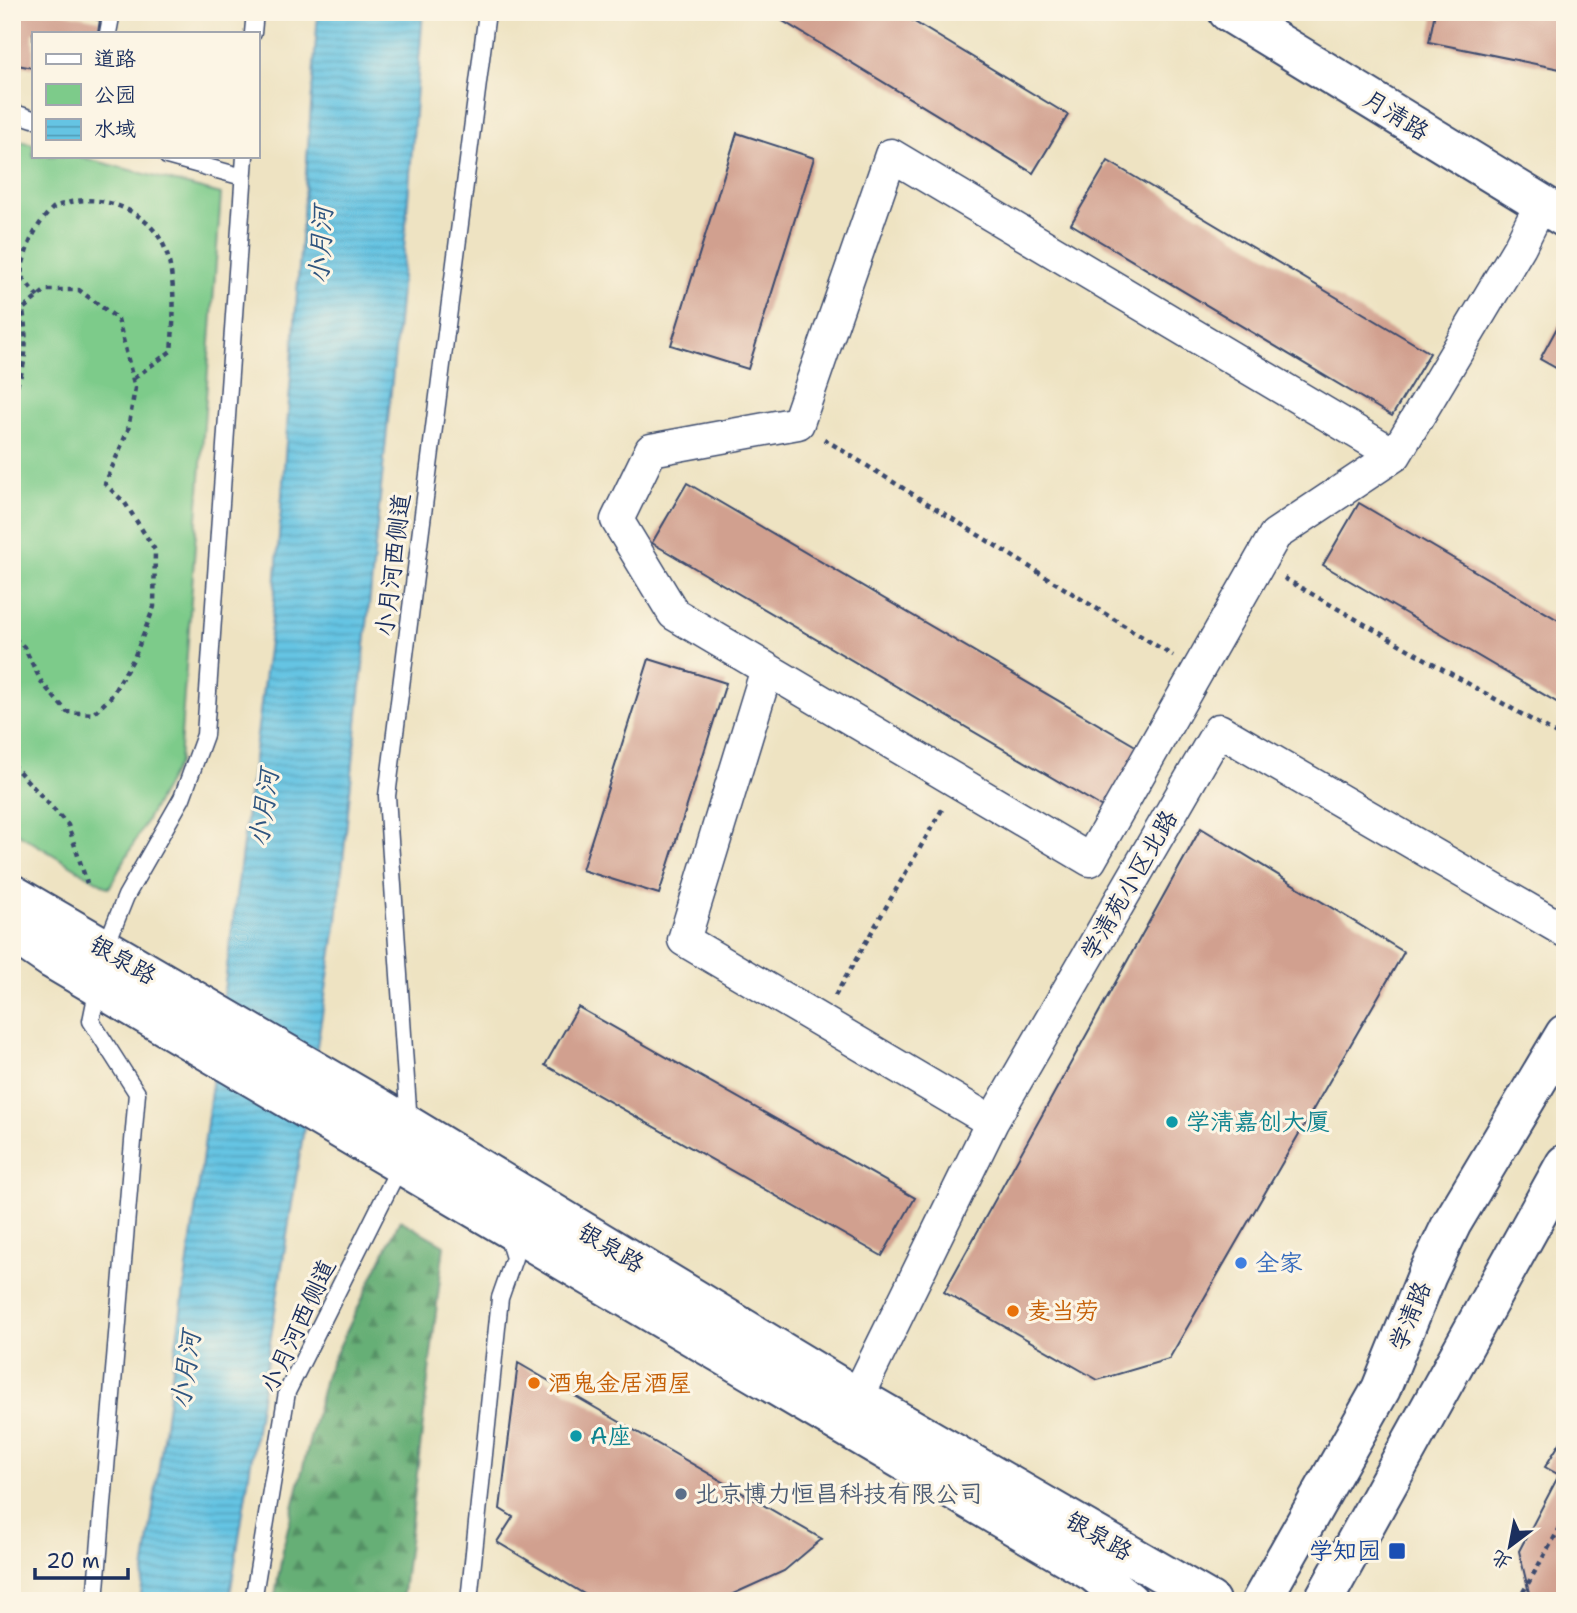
<svg xmlns="http://www.w3.org/2000/svg" width="1577" height="1613" font-family="'Shantell Sans','LXGW WenKai TC',sans-serif">
	<style>
		.forest { fill: url(#forest-firs); stroke: #406f6a; stroke-width: 2 }
		.park { fill: #7dcb8a; stroke: #4c7d74; stroke-width: 2 }
		.water { fill: url(#water-rules); stroke: #407aa0; stroke-width: 2 }
		.building { fill: #d1a08f }
		.lines { fill: none; stroke-linecap: round; stroke-linejoin: round }
		.service-casing { stroke: #3b4a6d; stroke-width: 19 }
		.minor-casing { stroke: #3b4a6d; stroke-width: 35 }
		.tertiary-casing { stroke: #3b4a6d; stroke-width: 42 }
		.secondary-casing { stroke: #3b4a6d; stroke-width: 42 }
		.primary-casing { stroke: #3b4a6d; stroke-width: 42 }
		.path { stroke: #3b4a6d; stroke-width: 4.5; stroke-dasharray: 5 5; stroke-linecap: butt }
		.service { stroke: #fff; stroke-width: 16 }
		.minor { stroke: #fff; stroke-width: 32 }
		.tertiary { stroke: #fff; stroke-width: 38 }
		.secondary { stroke: #fff; stroke-width: 38 }
		.primary { stroke: #fff; stroke-width: 38 }
		.culture-dot { fill: #0f9aa8; stroke: #fcf5e5; stroke-width: 2.5 }
		.shop-dot { fill: #3f7fe0; stroke: #fcf5e5; stroke-width: 2.5 }
		.food-dot { fill: #e8710a; stroke: #fcf5e5; stroke-width: 2.5 }
		.service-dot { fill: #5c6f8a; stroke: #fcf5e5; stroke-width: 2.5 }
		.transit-dot { fill: #1a4fb4; stroke: #fcf5e5; stroke-width: 2.5 }
		.labels { text-anchor: middle; dominant-baseline: central; stroke-width: 6; stroke-linejoin: round; paint-order: stroke }
		.street-label { font-size: 24px; fill: #1b2f5e; stroke: #fcf5e5 }
		.culture-label { font-size: 24px; fill: #0d838f; stroke: #fcf5e5; text-anchor: start }
		.shop-label { font-size: 24px; fill: #366cbe; stroke: #fcf5e5; text-anchor: start }
		.food-label { font-size: 24px; fill: #c56008; stroke: #fcf5e5; text-anchor: start }
		.service-label { font-size: 24px; fill: #4e5e75; stroke: #fcf5e5; text-anchor: start }
		.transit-label { font-size: 24px; fill: #164399; stroke: #fcf5e5; text-anchor: end }
		.water-label { font-size: 26px; font-style: italic; fill: #2e547f; stroke: #fcf5e5 }
	</style>
	<defs>
		<pattern id="forest-firs" width="22" height="20" patternUnits="userSpaceOnUse" patternTransform="scale(1.75)"><rect width="22" height="20" fill="#66af76"/><path d="M5 1l3.5 6h-7zM16 11l3.5 6h-7z" fill="#538f64"/></pattern>
		<pattern id="water-rules" width="6" height="5" patternUnits="userSpaceOnUse" patternTransform="scale(1.75)"><rect width="6" height="5" fill="#65c4e3"/><path d="M0 2.5h6" fill="none" stroke="#52a0bb"/></pattern>
	</defs>
	<rect width="100%" height="100%" fill="#fcf5e5"/>
	<filter id="ink" filterUnits="userSpaceOnUse"><feTurbulence type="fractalNoise" baseFrequency=".0143" numOctaves="2"/><feDisplacementMap in="SourceGraphic" scale="14" xChannelSelector="R" yChannelSelector="G"/><feConvolveMatrix kernelMatrix="1 2 1 2 8 2 1 2 1" color-interpolation-filters="sRGB"/></filter>
	<filter id="wash" filterUnits="userSpaceOnUse"><feTurbulence type="fractalNoise" baseFrequency=".00686" numOctaves="4" result="noise"/><feDisplacementMap in="SourceGraphic" scale="28" xChannelSelector="R" yChannelSelector="G"/><feGaussianBlur stdDeviation="1.57" result="paint"/><feColorMatrix in="noise" values="0 0 0 0 0 0 0 0 0 0 0 0 0 0 0 0 0 1.4 0 .05"/><feComposite in="paint" operator="in"/></filter>
	<g filter="url(#wash)">
		<rect width="100%" height="100%" fill="#eee3c2"/>
		<path class="forest" d="M400,1220L444,1245L402,1601H274L284,1544L326,1374Z"/>
		<path class="park" d="M12,139L33,144V156H77L221,194L179,762L109,888L12,830Z"/>
		<path class="water" d="M318,12H423L399,312L337,920L229,1601H140L201,1169L274,603Z"/>
		<g id="blocks">
			<path class="building" d="M12,12H58L100,20L98,33H33V68L12,64Z
				M768,12H898L1068,115L1033,173Z
				M1435,12H1565V70L1429,42Z
				M737,133L814,158L748,369L671,345Z
				M1108,161L1430,353L1392,416L1071,224Z
				M1565,313V373L1540,359Z
				M687,483L1144,751L1109,811L652,543Z
				M1359,503L1565,624V707L1323,565Z
				M649,659L726,683L659,894L582,870Z
				M1201,828L1404,952L1169,1359L1098,1380L944,1292Z
				M578,1007L915,1198L882,1256L545,1065Z
				M518,1363L822,1539L784,1571L722,1599L596,1601L497,1542L513,1517L500,1509Z
				M1565,1435V1601H1531L1519,1551L1559,1475L1545,1467Z"/>
		</g>
	</g>
	<g filter="url(#ink)">
		<use href="#blocks" fill-opacity="0" stroke="#3b4a6d" stroke-width="2"/>
		<g class="lines">
			<g class="service-casing">
				<path id="service" d="M108,33L112,12
					M253,33L255,12
					M15,113L33,119
					M167,156L243,177
					M105,948L126,896L182,798L205,735L245,156
					M409,1124L387,796L487,12
					M95,1601L137,1093L91,1021L98,987
					M253,1601L287,1392L401,1164
					M469,1601L500,1298L514,1258L506,1232"/>
			</g>
			<g class="minor-casing">
				<path id="minor" d="M1395,455L891,155L798,423L651,450L617,520L674,614L1090,860L1275,535L1395,455L1520,246L1541,204
					M767,669L684,940L992,1122
					M857,1397L992,1122L1219,730L1565,931"/>
			</g>
			<g class="tertiary-casing">
				<path id="tertiary" d="M1228,12L1565,218"/>
			</g>
			<g class="secondary-casing">
				<path id="secondary" d="M12,894L381,1109L857,1397L1210,1601
					M12,932L53,960L1094,1573L1129,1601"/>
			</g>
			<g class="primary-casing">
				<path id="primary" d="M1261,1601L1381,1389L1427,1275L1452,1223L1565,1034
					M1323,1601L1565,1164"/>
			</g>
			<path class="path" d="M38,297L21,276C24,251 34,227 52,209C56,205 62,205 67,203C105,192 155,214 167,254C176,286 174,319 171,351L133,379
				M12,395C28,367 27,341 23,309L46,290H79L118,319L135,388L128,430L105,484L125,503L155,550L154,607L134,658L110,698L93,714L67,712L42,683L24,647L12,636
				M824,439L1173,656
				M1284,578L1565,739
				M12,764L68,825L87,883
				M835,996L944,806
				M1518,1601L1565,1519"/>
			<use href="#service" class="service"/>
			<use href="#minor" class="minor"/>
			<use href="#tertiary" class="tertiary"/>
			<use href="#secondary" class="secondary"/>
			<use href="#primary" class="primary"/>
		</g>
	</g>
	<g class="culture-dot">
		<circle cx="1172" cy="1122" r="7"/>
		<circle cx="576" cy="1436" r="7"/>
	</g>
	<circle class="shop-dot" cx="1241" cy="1263" r="7"/>
	<g class="food-dot">
		<circle cx="1013" cy="1311" r="7"/>
		<circle cx="534" cy="1383" r="7"/>
	</g>
	<circle class="service-dot" cx="681" cy="1494" r="7"/>
	<rect class="transit-dot" x="1388" y="1542" width="18" height="18" rx="3.5"/>
	<g class="labels">
		<g class="street-label">
			<text transform="translate(1396 115) rotate(32)">月清路</text>
			<text transform="translate(393 565) rotate(-83)">小月河西侧道</text>
			<text transform="translate(1129 885) rotate(-60)">学清苑小区北路</text>
			<text transform="translate(123 960) rotate(30)">银泉路</text>
			<text transform="translate(611 1248) rotate(31)">银泉路</text>
			<text transform="translate(1410 1316) rotate(-68)">学清路</text>
			<text transform="translate(298 1326) rotate(-65)">小月河西侧道</text>
			<text transform="translate(1099 1536) rotate(30)">银泉路</text>
		</g>
		<g class="culture-label">
			<text x="1186" y="1122">学清嘉创大厦</text>
			<text x="590" y="1436">A座</text>
		</g>
		<g class="shop-label">
			<text x="1255" y="1263">全家</text>
		</g>
		<g class="food-label">
			<text x="1027" y="1311">麦当劳</text>
			<text x="548" y="1383">酒鬼金居酒屋</text>
		</g>
		<g class="service-label">
			<text x="695" y="1494">北京博力恒昌科技有限公司</text>
		</g>
		<g class="transit-label">
			<text x="1381" y="1551">学知园</text>
		</g>
		<g class="water-label">
			<text transform="translate(320 245) rotate(-87)">小月河</text>
			<text transform="translate(263 808) rotate(-82)">小月河</text>
			<text transform="translate(185 1370) rotate(-82)">小月河</text>
		</g>
	</g>
	<rect width="1577" height="1613" fill="none" stroke="#fcf5e5" stroke-width="42"/>
	<rect x="32" y="32" width="228" height="126" fill="#fcf5e5" stroke="#a2a6af" stroke-width="2"/>
	<rect x="46" y="54" width="35" height="10" fill="#ffffff" stroke="#a2a6af" stroke-width="2"/>
	<text x="94" y="66" font-size="21" fill="#1b2f5e">道路</text>
	<rect x="46" y="84" width="35" height="21" fill="#7dcb8a" stroke="#a2a6af" stroke-width="2"/>
	<text x="94" y="102" font-size="21" fill="#1b2f5e">公园</text>
	<rect x="46" y="119" width="35" height="21" fill="url(#water-rules)" stroke="#a2a6af" stroke-width="2"/>
	<text x="94" y="136" font-size="21" fill="#1b2f5e">水域</text>
	<g transform="translate(1510 1546) rotate(212)" stroke="#fcf5e5" stroke-width="5" paint-order="stroke">
	<path d="M0-5L12 26L0 18L-12 26Z" fill="#1b2f5e"/>
	<text y="-10" font-size="19" font-weight="bold" text-anchor="middle" fill="#1b2f5e">北</text>
	</g>
	<path d="M35 1568v10h93v-10" fill="none" stroke="#1b2f5e" stroke-width="3.5"/>
	<text x="46" y="1568" font-size="21" fill="#1b2f5e" stroke="#fcf5e5" stroke-width="5" paint-order="stroke">20 m</text>
</svg>
